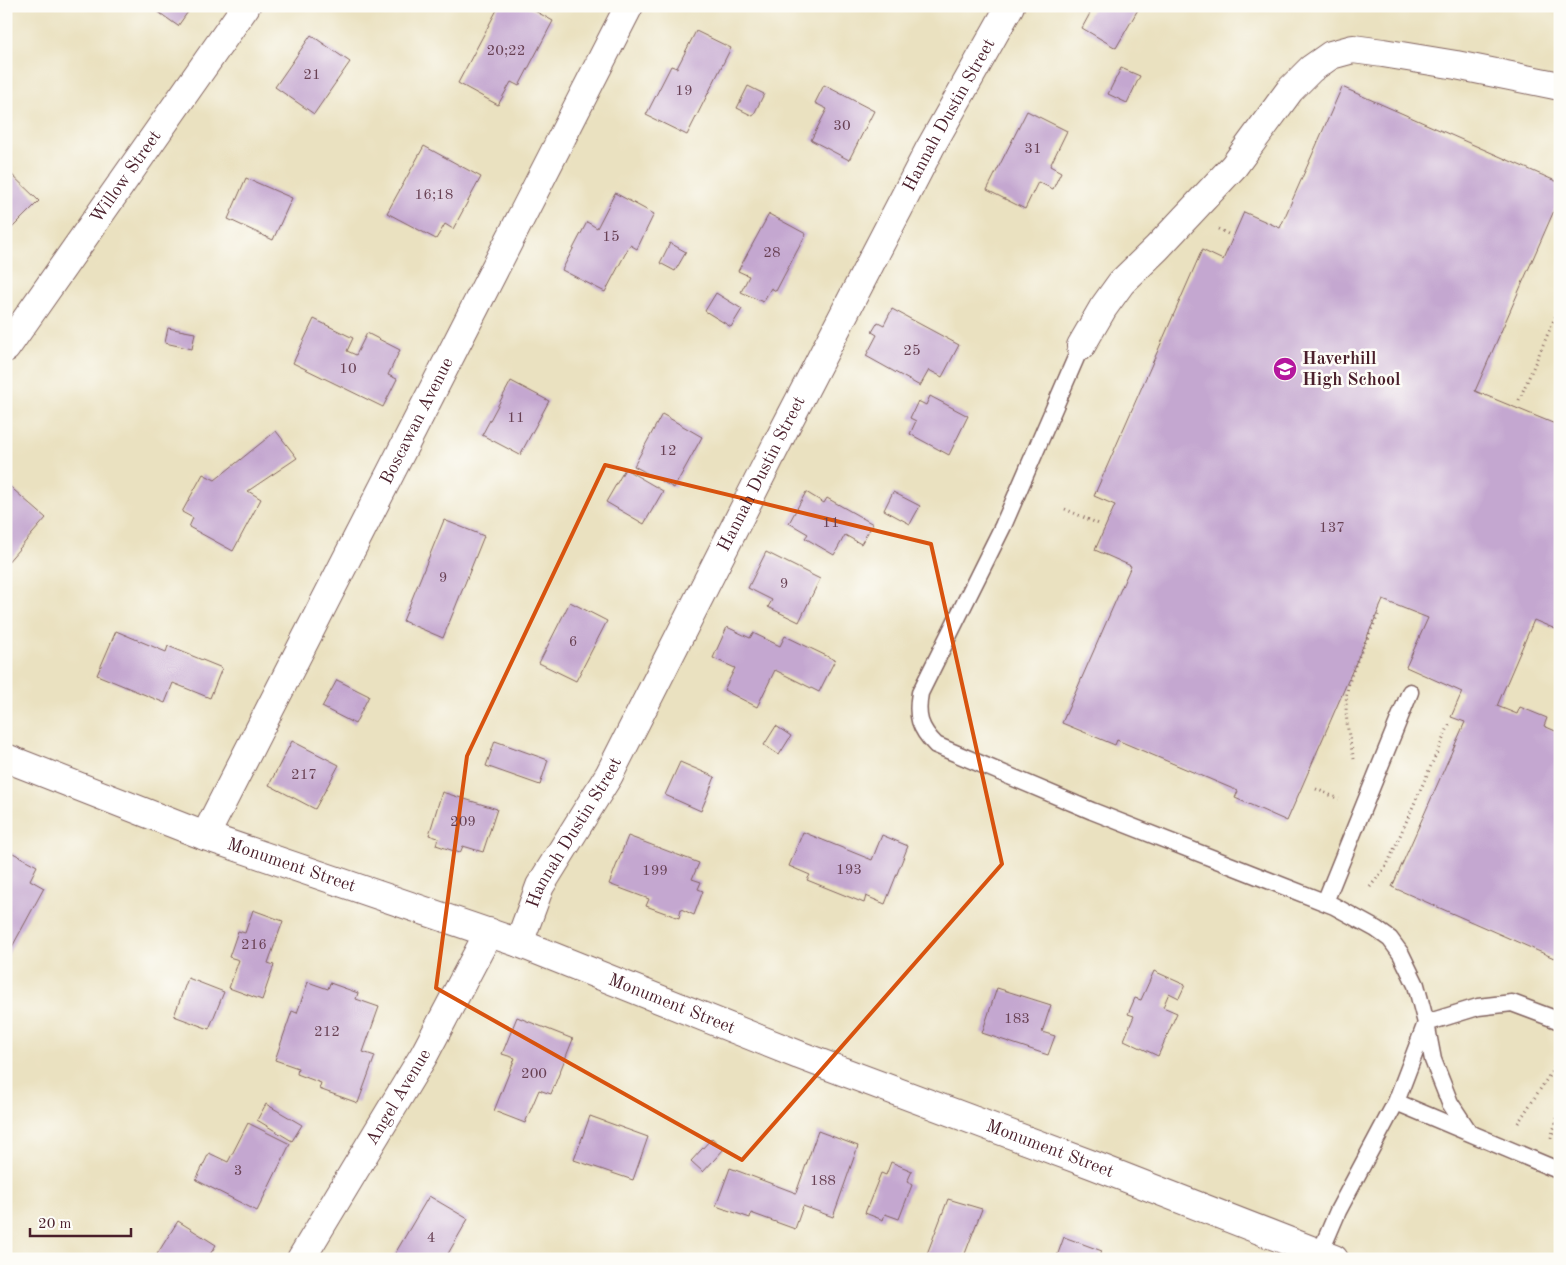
<svg xmlns="http://www.w3.org/2000/svg" width="1566" height="1265" font-family="'Old Standard TT',serif">
	<style>
		.building { fill: #c4a7d0 }
		.lines { fill: none; stroke-linecap: round; stroke-linejoin: round }
		.lane-casing { stroke: #82635f; stroke-width: 19 }
		.street-casing { stroke: #82635f; stroke-width: 30 }
		.secondary-casing { stroke: #82635f; stroke-width: 30 }
		.path { stroke: #82635f; stroke-width: 3; stroke-dasharray: 1 4; stroke-linecap: butt }
		.lane { stroke: #fff; stroke-width: 16 }
		.street { stroke: #fff; stroke-width: 28 }
		.secondary { stroke: #fff; stroke-width: 28 }
		.marked { fill: none; stroke: #d8530f; stroke-width: 4; stroke-linejoin: round }
		.labels { text-anchor: middle; dominant-baseline: central; stroke-width: 5; stroke-linejoin: round; paint-order: stroke }
		.number-label { font-size: 15px; fill: #684154 }
		.street-label { font-size: 18px; fill: #4a1f2b; stroke: #fdfcf7 }
		.poi-label { font-size: 18px; font-weight: bold; fill: #4a1f2b; stroke: #fdfcf7; text-anchor: start }
	</style>
	<rect width="100%" height="100%" fill="#fdfcf7"/>
	<filter id="ink" filterUnits="userSpaceOnUse"><feTurbulence type="fractalNoise" baseFrequency=".02" numOctaves="2"/><feDisplacementMap in="SourceGraphic" scale="10" xChannelSelector="R" yChannelSelector="G"/><feConvolveMatrix kernelMatrix="1 2 1 2 8 2 1 2 1" color-interpolation-filters="sRGB"/></filter>
	<filter id="wash" filterUnits="userSpaceOnUse"><feTurbulence type="fractalNoise" baseFrequency=".0096" numOctaves="4" result="noise"/><feDisplacementMap in="SourceGraphic" scale="20" xChannelSelector="R" yChannelSelector="G"/><feGaussianBlur stdDeviation="1.12" result="paint"/><feColorMatrix in="noise" values="0 0 0 0 0 0 0 0 0 0 0 0 0 0 0 0 0 1.4 0 .05"/><feComposite in="paint" operator="in"/></filter>
	<g filter="url(#wash)">
		<rect width="100%" height="100%" fill="#eae1c0"/>
		<g id="blocks">
			<path class="building" d="M150,6H192L178,26Z
				M499,6H526L553,21L519,86L511,82L498,105L458,83Z
				M1094,6H1140L1116,48L1082,28Z
				M696,31L731,48L687,135L646,115L671,66L677,68Z
				M311,35L350,62L314,114L275,87Z
				M1121,68L1140,76L1127,103L1108,94Z
				M824,85L874,111L849,160L811,140L827,109L815,103Z
				M748,86L764,94L753,116L737,108Z
				M1342,87L1560,183V197L1475,391L1560,426V631L1534,620L1497,706L1517,714L1520,707L1547,718L1544,726L1560,733V946L1554,958L1392,887L1465,722L1451,717L1462,692L1406,667L1428,618L1383,600L1287,821L1235,798L1238,791L1117,740L1115,745L1062,723L1131,566L1095,550L1115,505L1094,496L1202,250L1223,260L1244,212L1280,228Z
				M1027,111L1067,131L1050,166L1061,172L1053,189L1038,182L1025,209L987,190Z
				M424,146L481,177L453,229L445,224L436,239L387,213Z
				M6,169L39,201L6,234Z
				M246,178L292,198L273,240L228,219Z
				M615,193L654,214L637,249L630,245L605,292L562,270L587,222L597,228Z
				M769,214L806,234L776,291L771,288L763,302L741,292L749,276L738,271Z
				M670,243L686,252L675,271L660,263Z
				M716,293L742,309L731,327L705,311Z
				M892,309L959,345L942,377L929,370L920,386L866,356L877,335L872,332L878,322L884,325Z
				M314,319L353,338L347,351L356,355L367,333L400,350L388,375L397,379L383,407L293,363Z
				M168,328L195,333L192,349L165,343Z
				M511,381L549,401L520,455L482,435Z
				M930,396L968,416L949,455L910,434L916,421L910,418L918,401L926,405Z
				M662,414L702,437L674,488L634,466Z
				M276,431L297,458L248,491L261,499L233,551L189,527L193,518L182,512L203,474L215,480Z
				M625,469L663,491L644,524L606,502Z
				M6,483L46,518L6,564Z
				M806,492L824,503L827,498L873,524L861,544L845,535L834,555L805,538L808,534L789,523Z
				M893,492L920,506L910,524L884,510Z
				M444,520L484,536L443,638L403,621Z
				M766,552L820,579L799,622L768,607L772,600L748,588Z
				M570,602L607,621L576,681L539,663Z
				M727,627L750,638L753,633L780,646L785,636L835,660L819,692L775,670L757,707L724,690L735,668L713,658Z
				M116,631L166,652L168,646L222,668L210,698L173,683L165,703L97,675Z
				M337,680L369,696L355,724L322,707Z
				M776,726L791,736L779,755L764,745Z
				M292,741L339,765L315,809L269,785Z
				M495,741L548,760L540,785L486,766Z
				M680,762L715,777L701,811L665,795Z
				M442,792L497,809L483,852L463,846L460,853L436,845L438,838L429,835Z
				M803,832L872,860L882,835L908,846L885,904L866,896L864,903L807,880L810,875L789,866Z
				M628,836L699,863L692,879L701,882L698,889L703,891L694,915L681,909L679,918L646,906L649,899L609,884Z
				M13,853L37,866L30,880L44,888L6,958V864Z
				M253,910L283,921L268,963L274,965L262,1000L229,988L239,960L229,957L238,931L245,933Z
				M1154,971L1185,985L1179,998L1169,993L1163,1007L1177,1013L1158,1056L1124,1040L1134,1016L1128,1014L1135,998L1141,1000Z
				M188,978L224,992L209,1029L174,1016Z
				M308,982L328,989L330,983L358,993L356,999L379,1007L363,1052L375,1056L358,1103L319,1089L321,1083L297,1074L298,1068L275,1060L292,1011L297,1013Z
				M997,988L1051,1005L1042,1032L1055,1036L1048,1055L982,1033Z
				M517,1017L573,1039L551,1094L539,1090L525,1123L494,1111L515,1058L502,1054Z
				M266,1104L302,1125L292,1141L257,1120Z
				M590,1116L648,1137L633,1180L574,1160Z
				M248,1123L290,1144L257,1211L196,1180L209,1153L228,1162Z
				M818,1131L858,1146L833,1217L803,1206L795,1229L751,1213L750,1218L716,1206L730,1168L796,1193Z
				M712,1138L724,1149L703,1172L691,1161Z
				M891,1162L912,1171L907,1182L912,1185L899,1219L885,1214L883,1220L865,1213L881,1173L886,1175Z
				M429,1196L468,1219L445,1259H397L393,1257Z
				M948,1199L982,1209L963,1259H925Z
				M178,1221L216,1245L207,1259H154Z
				M1064,1237L1102,1251L1099,1259H1056Z"/>
		</g>
	</g>
	<g filter="url(#ink)">
		<use href="#blocks" fill-opacity="0" stroke="#82635f" stroke-width="1"/>
		<g class="lines">
			<g class="lane-casing">
				<path id="lane" d="M1081,346L1003,526L920,693C916,716 919,728 936,745L1092,811L1334,906L1376,929L1390,939L1401,954L1416,985L1426,1023L1396,1102L1338,1211L1320,1253
					M1325,902L1410,692
					M1396,1102L1560,1171
					M1469,1132L1450,1103L1433,1060L1426,1023L1478,1007L1512,1003L1560,1021"/>
			</g>
			<g class="street-casing">
				<g id="street">
					<path d="M1081,346L1103,308L1121,283L1157,248L1234,166L1290,90L1311,69L1331,55L1353,49L1383,53L1456,65L1560,86"/>
					<path id="s1" d="M6,348L246,6"/>
					<path id="s2" d="M205,836L629,6"/>
					<path id="s3" d="M519,943L540,886L609,775L785,428L930,148L1010,6"/>
					<path id="s4" d="M301,1259L424,1055L489,932"/>
				</g>
			</g>
			<g class="secondary-casing">
				<g id="secondary">
					<path id="s5" d="M6,758L205,836L519,943L799,1055L1093,1165L1334,1259"/>
				</g>
			</g>
			<path class="path" d="M1218,229L1230,235
				M1519,400L1560,306
				M1065,509L1101,525
				M1354,759C1349,738 1344,715 1347,693C1349,673 1370,633 1379,613
				M1316,789L1339,799
				M1370,887L1387,865L1450,723
				M1518,1123L1560,1059
				M1551,1138L1557,1119L1560,1101"/>
			<use href="#lane" class="lane"/>
			<use href="#street" class="street"/>
			<use href="#secondary" class="secondary"/>
		</g>
	</g>
	<path class="marked" d="M605,465L931,544L1002,864L742,1160L436,988L467,756Z"/>
	<defs>
		<g id="school-disc" transform="scale(1.25)"><circle r="9.5" fill="#b5179e" stroke="#fdfcf7"/><path d="M0-5L7-2L0 1L-7-2ZM-4 1L0 2.5L4 1V4Q0 6-4 4Z" fill="#fff"/></g>
	</defs>
	<g fill-rule="evenodd">
		<use href="#school-disc" x="1285" y="369"/>
	</g>
	<g class="labels">
		<g class="number-label">
			<text x="506" y="51">20;22</text>
			<text x="312" y="75">21</text>
			<text x="684" y="91">19</text>
			<text x="842" y="126">30</text>
			<text x="1033" y="149">31</text>
			<text x="434" y="195">16;18</text>
			<text x="611" y="237">15</text>
			<text x="772" y="253">28</text>
			<text x="912" y="351">25</text>
			<text x="348" y="369">10</text>
			<text x="516" y="418">11</text>
			<text x="668" y="451">12</text>
			<text x="831" y="523">11</text>
			<text x="1332" y="528">137</text>
			<text x="443" y="578">9</text>
			<text x="784" y="584">9</text>
			<text x="573" y="642">6</text>
			<text x="304" y="775">217</text>
			<text x="463" y="822">209</text>
			<text x="849" y="870">193</text>
			<text x="655" y="871">199</text>
			<text x="254" y="945">216</text>
			<text x="1017" y="1019">183</text>
			<text x="327" y="1032">212</text>
			<text x="534" y="1074">200</text>
			<text x="238" y="1171">3</text>
			<text x="823" y="1181">188</text>
			<text x="431" y="1238">4</text>
		</g>
		<g class="street-label">
			<text stroke="none"><textPath href="#s3" startOffset="934">Hannah Dustin Street</textPath></text>
			<text stroke="none"><textPath href="#s1" startOffset="209">Willow Street</textPath></text>
			<text stroke="none"><textPath href="#s2" startOffset="466">Boscawan Avenue</textPath></text>
			<text stroke="none"><textPath href="#s3" startOffset="529">Hannah Dustin Street</textPath></text>
			<text stroke="none"><textPath href="#s3" startOffset="124">Hannah Dustin Street</textPath></text>
			<text stroke="none"><textPath href="#s5" startOffset="305">Monument Street</textPath></text>
			<text stroke="none"><textPath href="#s5" startOffset="710">Monument Street</textPath></text>
			<text stroke="none"><textPath href="#s4" startOffset="189">Angel Avenue</textPath></text>
			<text stroke="none"><textPath href="#s5" startOffset="1115">Monument Street</textPath></text>
		</g>
		<g class="poi-label">
			<text x="1302" y="359">Haverhill<tspan x="1302" dy="21">High School</tspan></text>
		</g>
	</g>
	<rect width="1566" height="1265" fill="none" stroke="#fdfcf7" stroke-width="25"/>
	<path d="M30 1228v8h101v-8" fill="none" stroke="#4a1f2b" stroke-width="2.5"/>
	<text x="38" y="1228" font-size="15" fill="#4a1f2b" stroke="#fdfcf7" stroke-width="4" paint-order="stroke">20 m</text>
</svg>
